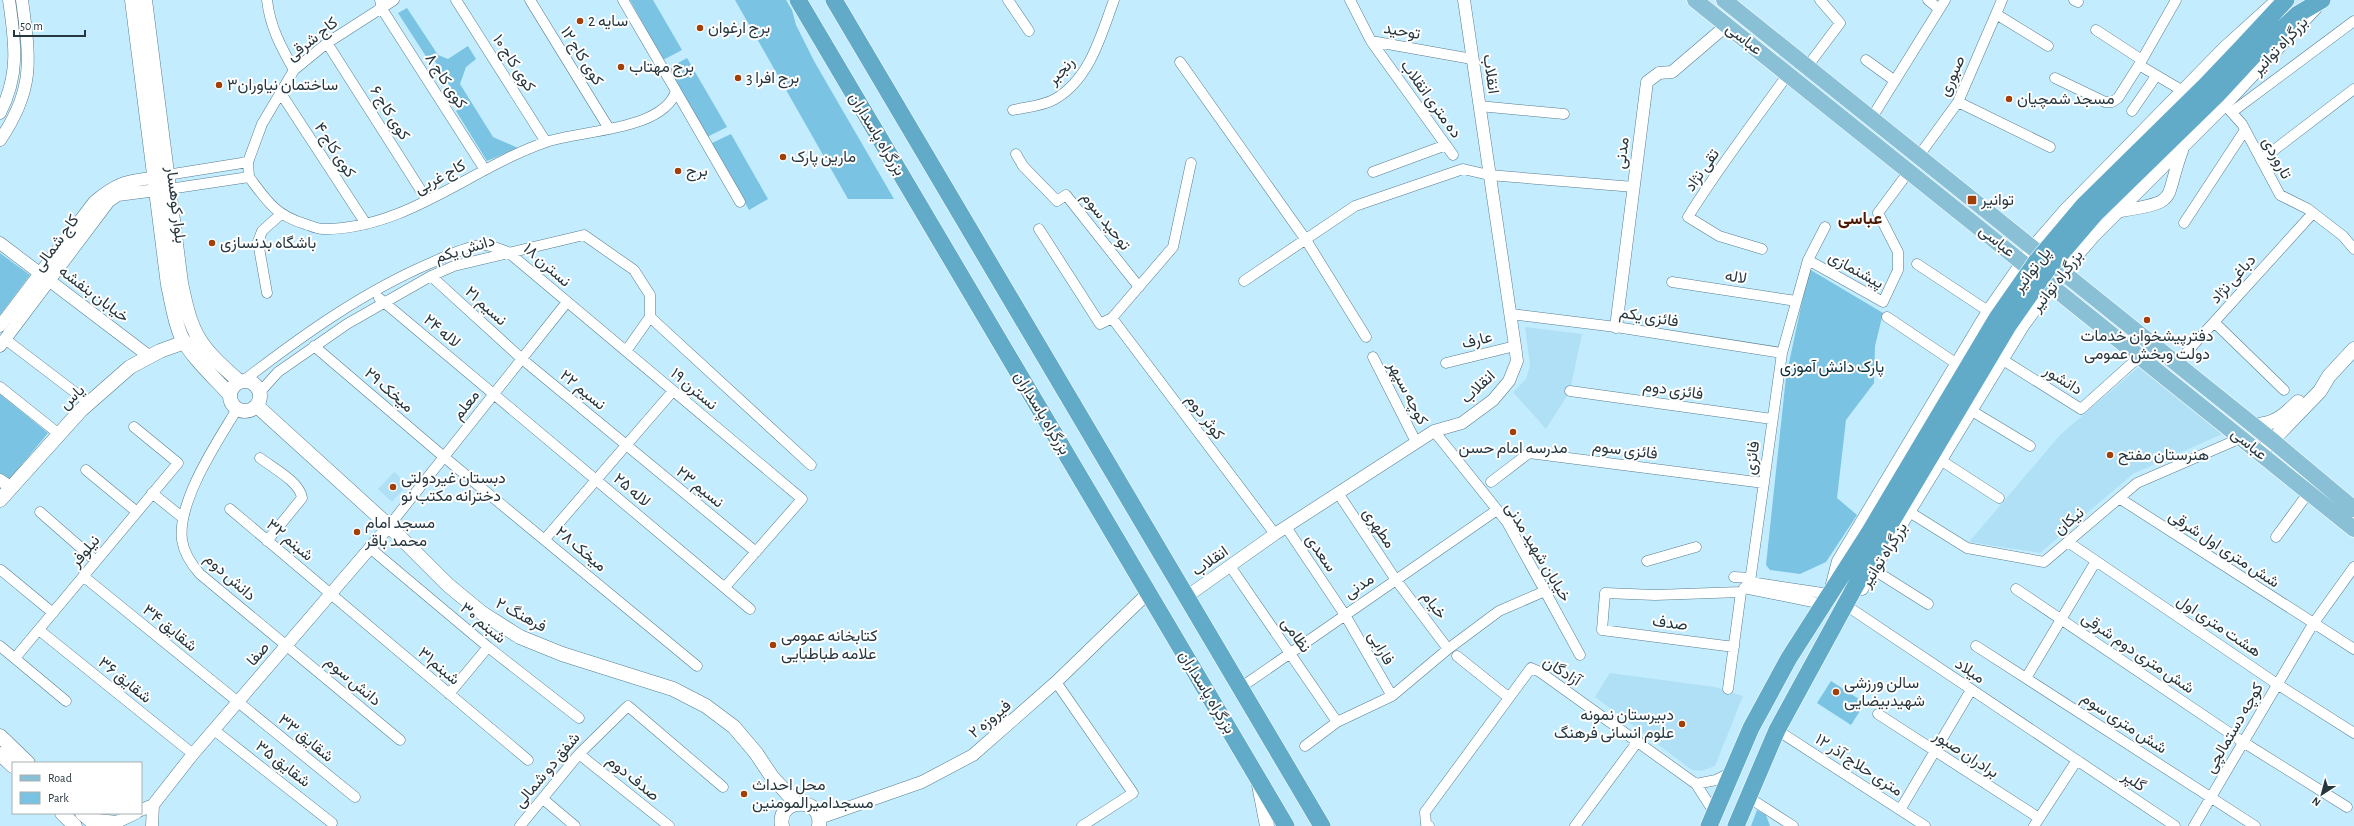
<svg xmlns="http://www.w3.org/2000/svg" width="2354" height="826" font-family="'Alegreya Sans',Vazirmatn,sans-serif">
	<style>
		.built { fill: #b0e0f6 }
		.green { fill: #7bc3e3 }
		.lines { fill: none; stroke-linecap: round; stroke-linejoin: round }
		.minor-casing { stroke: #587e8e; stroke-width: 11 }
		.tertiary-casing { stroke: #587e8e; stroke-width: 13 }
		.secondary-casing { stroke: #587e8e; stroke-width: 15 }
		.primary-casing { stroke: #fff; stroke-width: 17 }
		.trunk-casing { stroke: #fff; stroke-width: 18 }
		.minor { stroke: #fff; stroke-width: 10 }
		.tertiary { stroke: #fff; stroke-width: 12 }
		.secondary { stroke: #fff; stroke-width: 14 }
		.primary { stroke: #89c0d6; stroke-width: 16 }
		.trunk { stroke: #62abc8; stroke-width: 17 }
		.trunk-bridge-casing { stroke: #fff; stroke-width: 18; stroke-linecap: butt }
		.trunk-bridge { stroke: #62abc8; stroke-width: 17 }
		.poi-dot { fill: #a23e07; stroke: #fff; stroke-width: 1.5 }
		.labels { text-anchor: middle; dominant-baseline: central; stroke-width: 4; stroke-linejoin: round; paint-order: stroke }
		.poi-label { font-size: 16px; fill: #27373f; stroke: #fff; text-anchor: start }
		.street-label { font-size: 16px; fill: #27373f; stroke: #fff }
		.park-label { font-size: 16px; fill: #0a2d3b; stroke: #fff }
		.neighbourhood-label { font-size: 17px; font-weight: bold; fill: #4a1a04; stroke: #fff }
	</style>
	<rect width="100%" height="100%" fill="#c3ecfe"/>
	<path class="built" d="M1525,327L1582,334L1570,391L1546,429L1513,392L1526,379L1530,366Z
		M2140,366L2222,434L2133,474L2040,553L1969,542L2060,435Z
		M394,472L408,484L392,502L378,489Z
		M1610,673L1715,687L1743,696L1715,766L1701,771L1692,770L1595,697Z"/>
	<path class="green" d="M630,0H653L682,50L663,60Z
		M735,0H786L792,10L796,25L814,61L894,199H848Z
		M407,8L438,55L448,59L468,46L476,59L466,67L460,84L493,137L518,148L487,161L456,111L462,107L433,58L429,61L398,13Z
		M687,58L727,127L707,137L669,68Z
		M731,134L768,199L749,210L712,143Z
		M0,253L30,275L0,315Z
		M1809,269L1883,313L1875,346L1874,383L1846,420L1837,498L1857,515L1826,562L1800,574L1770,570L1766,565L1786,377Z
		M0,394L48,433L9,480L0,473Z
		M1831,681L1865,703L1851,725L1817,703Z
		M1757,810L1766,815L1770,826H1751Z"/>
	<g class="lines">
		<g class="minor-casing">
			<path id="minor" d="M267,0C270,27 281,47 294,70
				M380,0L382,9L485,170
				M456,0L546,142
				M530,0L608,127
				M1008,0L1029,31
				M1350,0L1371,41L1472,59
				M1928,0L1939,9
				M2074,0L2078,2
				M1996,14L2048,46
				M2096,30L2142,60
				M1371,41L1453,155
				M327,43L427,200
				M1866,60L1895,81
				M1180,62L1306,240L1366,337
				M2139,65L2183,91
				M1807,67L1840,23L1820,0
				M2055,78L2105,102H2112L2118,98L2139,65L2176,0
				M676,91L740,202
				M280,92L366,224
				M1958,102L2050,147
				M2225,105L2242,124L2280,195L2308,209L2343,236L2354,249
				M1479,106L1564,114
				M1013,110C1026,107 1044,106 1055,99C1090,79 1101,35 1114,0
				M2132,111L2156,76
				M2232,112L2354,21
				M1871,119L1945,0
				M1016,154L1023,166L1057,201L1066,195L1139,287
				M1918,157L1958,102L2002,0
				M2261,160L2354,89
				M1373,172L1446,145
				M167,175L248,162
				M249,177C267,201 275,215 305,224C311,226 317,229 323,229C405,230 471,168 546,142C581,130 663,131 676,91L623,0
				M249,177L248,162L262,124L294,70L327,43L394,0
				M169,189L249,177
				M2184,223L2245,130
				M1825,227L1808,260L1782,353L1750,582L1829,594
				M1039,229L1100,324L1112,318L1173,247L1191,163
				M1762,249L1719,236L1688,217C1718,168 1754,122 1788,74
				M1808,260L1883,302L1898,270V252L1878,213L1910,170
				M1917,264L1988,311
				M431,276L522,359L756,552
				M1244,281L1355,206L1463,169L1489,175L1634,187
				M1672,282L1796,301
				M267,293L258,242L262,231L280,215
				M379,298L750,609
				M1511,314L1616,327L1782,353
				M650,317L811,465
				M1887,317L1957,364
				M1112,318L1275,534
				M2214,322L2284,390
				M5,339L89,403
				M314,346L444,457L697,666
				M1373,357L1416,442
				M2003,360L2081,409L2140,356
				M1446,363L1515,346
				M2176,364L2313,213
				M243,381C303,335 364,291 433,262C448,255 466,247 482,245C490,244 501,250 508,252L802,499L725,587
				M0,387L59,434
				M1570,391L1772,419
				M260,392L278,372L347,324L431,276L454,266L584,235L634,270L650,295V317L626,351
				M237,409C218,441 177,501 182,540C184,553 191,564 200,574L400,740
				M1972,411L2030,446
				M1434,431L1507,522L1580,655
				M260,458C273,468 300,482 302,498L267,541
				M1942,461L1999,498
				M86,470L137,512
				M1491,482L1529,453L1764,483
				M152,493L183,518
				M1338,493L1396,580L1448,649
				M2119,498L2354,649
				M230,509L528,760
				M40,512L96,561
				M1911,513L1967,548L2044,562L2137,483L2241,438
				M389,526L567,302
				M1286,527L1345,615L1392,696
				M2276,537L2309,492
				M545,539L673,391
				M2068,542L2277,684L2354,733
				M370,548L488,647L579,718
				M1647,561L1696,547
				M1230,566L1337,722
				M1,570L53,613
				M1874,570L1928,604
				M83,576L355,797
				M1734,577L1750,578
				M1744,588L1823,604
				M2016,589L2243,742L2347,807
				M1847,606L2175,826
				M39,630L193,754
				M0,646L66,701
				M1976,646L2255,826
				M1734,647L1602,630L1605,593L1655,595L1741,592
				M1457,656L1508,697
				M15,658L178,463L134,427
				M2026,678L2096,561
				M1056,682L1133,793L1082,826
				M1240,688L1497,510
				M1728,689L1741,592L1745,587
				M449,694L488,647
				M1878,714L2039,818
				M214,730L332,823
				M1777,730L1925,826
				M1305,746L1337,722L1392,696L1448,649L1499,611L1545,591
				M579,754L669,826
				M1696,784L1716,780L1732,772
				M1748,797L1793,826
				M543,799L575,826
				M1900,810L1971,690
				M520,826L579,754L628,706L723,787
				M1429,826L1426,824L1425,812L1531,668L1540,672L1696,784L1714,812
				M1575,826L1638,741
				M2034,826L2077,760
				M2194,826L2313,624L2354,567"/>
		</g>
		<g class="tertiary-casing">
			<path id="tertiary" d="M0,113C20,74 15,42 9,0
				M0,140C35,89 30,59 22,0
				M2121,211C2181,201 2163,202 2182,151
				M0,243L150,357
				M0,326L94,202C122,178 130,182 164,176
				M1616,327L1647,82L1659,73L1672,72L1727,25
				M0,346L109,201L118,195L164,189
				M0,480L10,487
				M1832,584L1838,561L1988,311L2032,248L2065,210L2225,47L2277,0
				M1862,589L2023,326L2062,273L2094,236L2225,105L2316,8
				M1186,597L1275,534L1434,431L1462,423L1493,400L1509,381L1517,361L1515,346L1464,0
				M141,810L153,805L193,754L389,526
				M819,818L922,782L973,755L1056,682L1148,593
				M88,819L117,822L136,813
				M152,826L153,805"/>
		</g>
		<g class="secondary-casing">
			<path id="secondary" d="M132,0L168,285C172,302 174,320 181,336C192,358 214,377 230,395
				M145,0L181,283C192,337 199,346 240,382
				M230 396a15 15 0 1 1 30 0a15 15 0 1 1-30 0Z
				M257,406L389,526L448,585L482,613L520,637L562,654L673,689L706,706L734,727L756,753L772,777L796,803
				M2253,425C2274,425 2284,416 2298,402
				M2260,453L2320,391L2329,376L2354,349
				M0,500L81,410L130,367L160,351L185,342
				M0,736L28,763
				M0,754L13,766
				M1259,785L1267,826
				M62,813L75,826
				M82,813L97,826
				M782,826C776,797 824,796 819,826"/>
		</g>
		<g class="primary-casing">
			<path id="primary" d="M1695,0L2354,529
				M1724,0L2273,441L2354,509"/>
		</g>
		<g class="trunk-casing">
			<path id="trunk" d="M798,0L1286,826
				M834,0L1322,826
				M2245,44L2286,0
				M2255,54L2298,14L2322,0
				M1709,826L1751,728L1789,658L1869,533
				M1736,826L1777,730L1880,541"/>
		</g>
		<use href="#minor" class="minor"/>
		<use href="#tertiary" class="tertiary"/>
		<use href="#secondary" class="secondary"/>
		<use href="#primary" class="primary"/>
		<use href="#trunk" class="trunk"/>
		<g class="trunk-bridge-casing">
			<path id="trunk-bridge" d="M1869,533L1997,318L2036,262L2084,205L2206,85L2245,44
				M1880,541L2008,326L2047,270L2095,214L2217,95L2255,54"/>
		</g>
		<use href="#trunk-bridge" class="trunk-bridge"/>
	</g>
	<g class="poi-dot">
		<circle cx="580" cy="21" r="4"/>
		<circle cx="700" cy="28" r="4"/>
		<circle cx="621" cy="67" r="4"/>
		<circle cx="738" cy="78" r="4"/>
		<circle cx="219" cy="85" r="4"/>
		<circle cx="2009" cy="99" r="4"/>
		<circle cx="783" cy="157" r="4"/>
		<circle cx="678" cy="171" r="4"/>
		<rect x="1967" y="195" width="10" height="10" rx="2"/>
		<circle cx="212" cy="243" r="4"/>
		<circle cx="2147" cy="320" r="4"/>
		<circle cx="1513" cy="432" r="4"/>
		<circle cx="2110" cy="455" r="4"/>
		<circle cx="393" cy="487" r="4"/>
		<circle cx="357" cy="532" r="4"/>
		<circle cx="773" cy="645" r="4"/>
		<circle cx="1836" cy="692" r="4"/>
		<circle cx="1682" cy="724" r="4"/>
		<circle cx="744" cy="794" r="4"/>
	</g>
	<g class="labels">
		<g class="poi-label">
			<text x="588" y="21">سایه 2</text>
			<text x="708" y="28">برج ارغوان</text>
			<text x="629" y="67">برج مهتاب</text>
			<text x="746" y="78">برج افرا 3</text>
			<text x="227" y="85">ساختمان نیاوران۳</text>
			<text x="2017" y="99">مسجد شمچیان</text>
			<text x="791" y="157">مارین پارک</text>
			<text x="686" y="171">برج</text>
			<text x="1981" y="200">توانیر</text>
			<text x="220" y="243">باشگاه بدنسازی</text>
			<text x="2147" y="336" text-anchor="middle">دفترپیشخوان خدمات<tspan x="2147" dy="18">دولت وبخش عمومی</tspan></text>
			<text x="1513" y="448" text-anchor="middle">مدرسه امام حسن</text>
			<text x="2118" y="455">هنرستان مفتح</text>
			<text x="401" y="478">دبستان غیردولتی<tspan x="401" dy="18">دخترانه مکتب نو</tspan></text>
			<text x="365" y="523">مسجد امام<tspan x="365" dy="18">محمد باقر</tspan></text>
			<text x="781" y="636">کتابخانه عمومی<tspan x="781" dy="18">علامه طباطبایی</tspan></text>
			<text x="1844" y="683">سالن ورزشی<tspan x="1844" dy="18">شهیدبیضایی</tspan></text>
			<text x="1674" y="715" text-anchor="end">دبیرستان نمونه<tspan x="1674" dy="18">علوم انسانی فرهنگ</tspan></text>
			<text x="752" y="785">محل احداث<tspan x="752" dy="18">مسجدامیرالمومنین</tspan></text>
		</g>
		<g class="street-label">
			<text transform="translate(1402 31) rotate(10)">توحید</text>
			<text transform="translate(312 39) rotate(-38)">کاج شرقی</text>
			<text transform="translate(1744 39) rotate(38)">عباسى</text>
			<text transform="translate(2280 46) rotate(-47)">بزرگراه توانیر</text>
			<text transform="translate(582 56) rotate(58)">کوی کاج ۱۲</text>
			<text transform="translate(514 63) rotate(57)">کوی کاج ۱۰</text>
			<text transform="translate(1061 71) rotate(-47)">رنجبر</text>
			<text transform="translate(1491 74) rotate(82)">انقلاب</text>
			<text transform="translate(1952 76) rotate(-66)">صبوری</text>
			<text transform="translate(446 81) rotate(57)">کوی کاج ۸</text>
			<text transform="translate(1431 99) rotate(54)">ده متری انقلاب</text>
			<text transform="translate(390 113) rotate(58)">کوی کاج ۶</text>
			<text transform="translate(877 134) rotate(59)">بزرگراه پاسداران</text>
			<text transform="translate(335 150) rotate(57)">کوی کاج ۴</text>
			<text transform="translate(1622 153) rotate(-83)">مدنی</text>
			<text transform="translate(2277 158) rotate(62)">تاروردی</text>
			<text transform="translate(1702 170) rotate(-55)">تقی نژاد</text>
			<text transform="translate(440 177) rotate(-28)">کاج غربی</text>
			<text transform="translate(176 205) rotate(83)">بلوار کوهسار</text>
			<text transform="translate(1106 221) rotate(52)">توحید سوم</text>
			<text transform="translate(1997 241) rotate(39)">عباسى</text>
			<text transform="translate(56 243) rotate(-54)">کاج شمالی</text>
			<text transform="translate(465 249) rotate(-17)">دانش یکم</text>
			<text transform="translate(547 265) rotate(41)">نسترن ۱۸</text>
			<text transform="translate(1856 270) rotate(29)">پیشنمازی</text>
			<text transform="translate(2032 270) rotate(-53)">پل توانیر</text>
			<text transform="translate(1736 277) rotate(9)">لاله</text>
			<text transform="translate(2233 279) rotate(-48)">دباغی نژاد</text>
			<text transform="translate(2057 281) rotate(-52)">بزرگراه توانیر</text>
			<text transform="translate(94 294) rotate(37)">خیابان بنفشه</text>
			<text transform="translate(486 306) rotate(42)">نسیم ۲۱</text>
			<text transform="translate(1649 317) rotate(9)">فائزی یکم</text>
			<text transform="translate(442 331) rotate(40)">لاله ۲۴</text>
			<text transform="translate(1477 340) rotate(-14)">عارف</text>
			<text transform="translate(2063 380) rotate(32)">دانشور</text>
			<text transform="translate(1478 387) rotate(-43)">انقلاب</text>
			<text transform="translate(694 389) rotate(40)">نسترن ۱۹</text>
			<text transform="translate(389 390) rotate(41)">میخک ۲۹</text>
			<text transform="translate(583 390) rotate(39)">نسیم ۲۲</text>
			<text transform="translate(1673 390) rotate(8)">فائزی دوم</text>
			<text transform="translate(1408 393) rotate(63)">کوچه سپهر</text>
			<text transform="translate(72 397) rotate(-43)">یاس</text>
			<text transform="translate(466 405) rotate(-52)">معلم</text>
			<text transform="translate(1042 413) rotate(59)">بزرگراه پاسداران</text>
			<text transform="translate(1205 417) rotate(53)">کوثر دوم</text>
			<text transform="translate(2249 444) rotate(39)">عباسى</text>
			<text transform="translate(1625 450) rotate(7)">فائزی سوم</text>
			<text transform="translate(1752 458) rotate(-83)">فائزی</text>
			<text transform="translate(700 487) rotate(39)">نسیم ۲۳</text>
			<text transform="translate(632 490) rotate(40)">لاله ۲۵</text>
			<text transform="translate(2069 521) rotate(-40)">نیکان</text>
			<text transform="translate(1379 528) rotate(56)">مطهری</text>
			<text transform="translate(290 540) rotate(40)">شبنم ۳۲</text>
			<text transform="translate(581 549) rotate(40)">میخک ۲۸</text>
			<text transform="translate(2224 549) rotate(33)">شش متری اول شرقی</text>
			<text transform="translate(85 551) rotate(-50)">نیلوفر</text>
			<text transform="translate(1538 552) rotate(59)">خیابان شهید مدنی</text>
			<text transform="translate(1321 553) rotate(56)">سعدی</text>
			<text transform="translate(1884 555) rotate(-58)">بزرگراه توانیر</text>
			<text transform="translate(1210 561) rotate(-35)">انقلاب</text>
			<text transform="translate(230 577) rotate(42)">دانش دوم</text>
			<text transform="translate(1359 586) rotate(-34)">مدنی</text>
			<text transform="translate(1434 605) rotate(53)">خیام</text>
			<text transform="translate(521 615) rotate(28)">فرهنگ ۲</text>
			<text transform="translate(483 623) rotate(40)">شبنم ۳۰</text>
			<text transform="translate(1670 623) rotate(7)">صدف</text>
			<text transform="translate(2219 626) rotate(34)">هشت متری اول</text>
			<text transform="translate(170 628) rotate(39)">شقایق ۳۴</text>
			<text transform="translate(1296 635) rotate(55)">نظامی</text>
			<text transform="translate(1381 648) rotate(60)">فارابی</text>
			<text transform="translate(2138 653) rotate(34)">شش متری دوم شرقی</text>
			<text transform="translate(258 654) rotate(-49)">صفا</text>
			<text transform="translate(439 666) rotate(40)">شبنم۳۱</text>
			<text transform="translate(1562 671) rotate(32)">آزادگان</text>
			<text transform="translate(1970 671) rotate(34)">میلاد</text>
			<text transform="translate(125 680) rotate(39)">شقایق ۳۶</text>
			<text transform="translate(353 681) rotate(40)">دانش سوم</text>
			<text transform="translate(1207 692) rotate(59)">بزرگراه پاسداران</text>
			<text transform="translate(990 719) rotate(-40)">فیروزه ٢</text>
			<text transform="translate(2124 723) rotate(33)">شش متری سوم</text>
			<text transform="translate(2234 728) rotate(-60)">کوچه دستمالچی</text>
			<text transform="translate(306 738) rotate(39)">شقایق ۳۳</text>
			<text transform="translate(1966 754) rotate(33)">برادران صبور</text>
			<text transform="translate(283 764) rotate(38)">شقایق ۳۵</text>
			<text transform="translate(1859 765) rotate(33)">۱۲ متری حلاج آذر</text>
			<text transform="translate(547 770) rotate(-50)">شفق دو شمالی</text>
			<text transform="translate(633 778) rotate(39)">صدف دوم</text>
			<text transform="translate(2134 781) rotate(34)">گلپر</text>
		</g>
		<g class="park-label">
			<text x="1832" y="367">پارک دانش آموزی</text>
		</g>
		<g class="neighbourhood-label">
			<text x="1860" y="218">عباسی</text>
		</g>
	</g>
	<rect x="12" y="762" width="130" height="52" fill="#ffffff" stroke="#a9afb2"/>
	<rect x="20" y="775" width="20" height="6" fill="#89c0d6" stroke="#a9afb2"/>
	<text x="48" y="782" font-size="12" fill="#27373f">Road</text>
	<rect x="20" y="792" width="20" height="12" fill="#7bc3e3" stroke="#a9afb2"/>
	<text x="48" y="802" font-size="12" fill="#27373f">Park</text>
	<g transform="translate(2322 794) rotate(216)" stroke="#ffffff" stroke-width="3" paint-order="stroke">
	<path d="M0-3L7 15L0 10L-7 15Z" fill="#27373f"/>
	<text y="-6" font-size="11" font-weight="bold" text-anchor="middle" fill="#27373f">N</text>
	</g>
	<path d="M14 30v6h71v-6" fill="none" stroke="#27373f" stroke-width="2"/>
	<text x="20" y="30" font-size="12" fill="#27373f" stroke="#ffffff" stroke-width="3" paint-order="stroke">50 m</text>
</svg>
